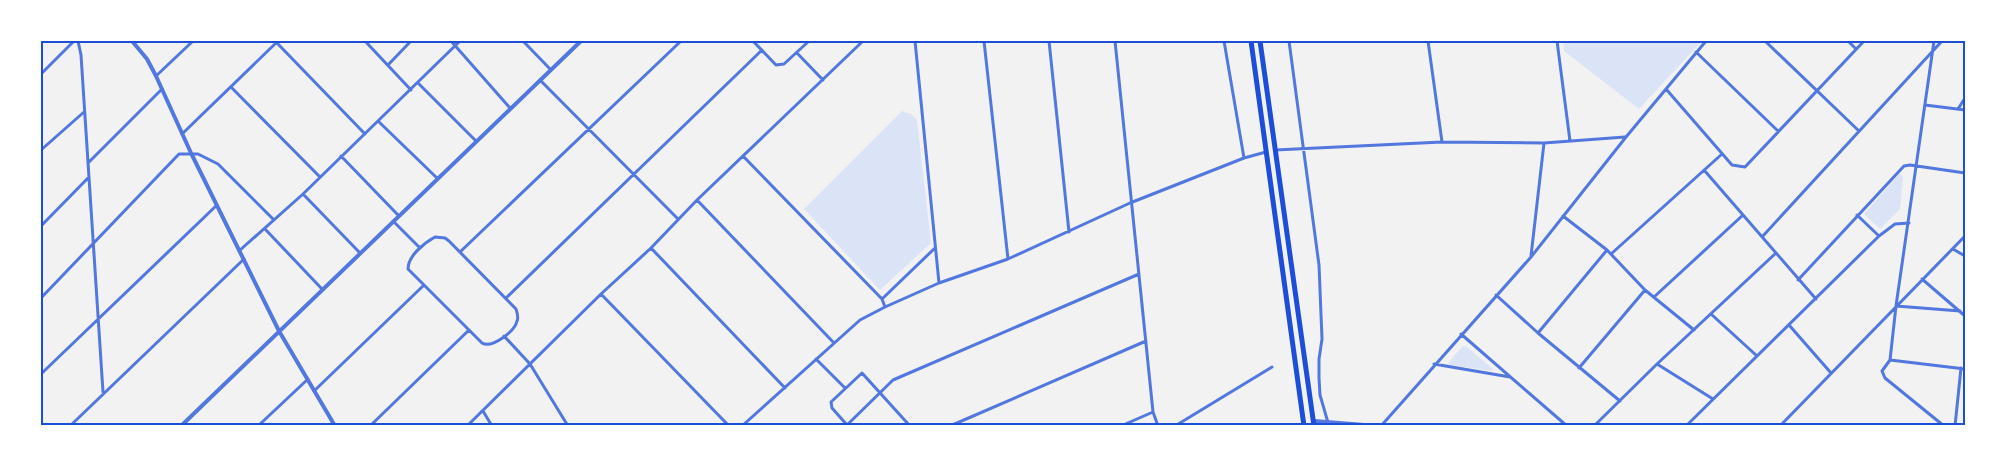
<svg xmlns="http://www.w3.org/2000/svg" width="2006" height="467" font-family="Karla,sans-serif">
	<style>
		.green { fill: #dbe4f7 }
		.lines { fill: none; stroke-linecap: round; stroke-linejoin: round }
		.minor { stroke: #5277de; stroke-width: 3 }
		.tertiary { stroke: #5277de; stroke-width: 4 }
		.trunk { stroke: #1d4ed8; stroke-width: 5 }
		.neatline { fill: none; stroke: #1d4ed8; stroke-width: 2 }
	</style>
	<rect width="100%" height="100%" fill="#f2f2f2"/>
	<path class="green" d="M1563,41H1702L1639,109L1564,51Z
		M902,111L911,114L917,120L931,243L880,290L804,209Z
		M1899,174L1903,176L1900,209L1880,229L1864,214Z
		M1466,346L1493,369L1492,371L1450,365L1448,363L1462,347Z"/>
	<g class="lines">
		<path class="minor" d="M78,41L81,55L103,392
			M365,41L411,90
			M451,41L510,108
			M523,41L551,70
			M753,41L776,65L784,64L809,41
			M915,41L939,283
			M984,41L1008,259
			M1049,41L1069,232
			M1115,41L1153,412L1158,426
			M1224,41L1244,158
			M1289,41L1319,265L1322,339L1319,359V378L1320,395L1329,426
			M1428,41L1442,142
			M1557,41L1570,141
			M1765,41L1859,131
			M1848,41L1856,49
			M277,43L365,134
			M1696,52L1778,131
			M797,53L823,80
			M388,65L411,41
			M41,74L74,41
			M156,76L193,41
			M540,80L678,219
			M418,83L476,141
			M231,87L320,177
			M1666,89L1732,165L1745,167L1864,41
			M1925,105L1965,110
			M1958,109L1965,98
			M378,121L437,178
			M182,134L278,41
			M41,150L84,112
			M1275,150L1442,142L1544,143L1625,137
			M341,156L398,215
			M743,156L882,299L885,307
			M89,162L162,89
			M1704,170L1816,299
			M303,194L360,253
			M697,200L834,343
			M1857,215L1879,236
			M1563,216L1607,250L1645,290L1694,330
			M393,221L420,248
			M41,226L88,178
			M265,229L322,289
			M435,237L445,238L449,241L516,309C517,313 519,317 517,321C515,331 492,349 482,343L408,269C408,256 424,243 435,237Z
			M1762,237L1942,41
			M651,248L785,388
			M1953,249L1965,256
			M239,251L303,194L460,41
			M460,252L681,41
			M1611,254L1722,154
			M1531,256L1544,143
			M1922,279L1965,316
			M1798,280L1904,166L1910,165L1965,173
			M601,294L729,426
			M1496,295L1538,333L1620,401
			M1654,297L1743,215
			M41,298L179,154H198L218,164L273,219
			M506,298L762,50
			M882,299L935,248
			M1896,306L1960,311
			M1711,314L1757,356
			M1789,325L1831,373
			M1538,333L1607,250
			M1461,334L1567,426
			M504,336L530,364L568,426
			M816,359L845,388
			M1890,360L1896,306L1934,41
			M1890,360L1882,371L1885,378L1944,426
			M1890,360L1965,369
			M1434,364L1510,377
			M1657,364L1713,399
			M1579,368L1645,290
			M41,374L217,205
			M314,391L423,286
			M483,411L492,426
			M847,425L832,408L831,402L862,373L910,426
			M70,426L244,259
			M258,426L308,379
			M370,426L469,330
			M467,426L601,294L651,248L697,200L863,41
			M742,426L860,320L885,307L939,283L1008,259L1130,203L1244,158L1266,152
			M846,426L893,380L1139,274
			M950,426L1146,341
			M1121,426L1153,412
			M1175,426L1272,367
			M1381,426L1531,257L1626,137L1706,41
			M1594,426L1657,364L1776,253
			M1686,426L1879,236L1895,224L1909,223
			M1780,426L1965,236
			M1955,426L1961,368"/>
		<path class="tertiary" d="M132,41L147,59L156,76L191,153L279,331L335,426
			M1314,421L1377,426
			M181,426L581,41"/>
		<path class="trunk" d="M1251,41L1304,426
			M1260,41L1314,426"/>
	</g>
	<rect width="2006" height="467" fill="none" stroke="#ffffff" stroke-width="85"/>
	<rect x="42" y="42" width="1922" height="382" class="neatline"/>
</svg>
